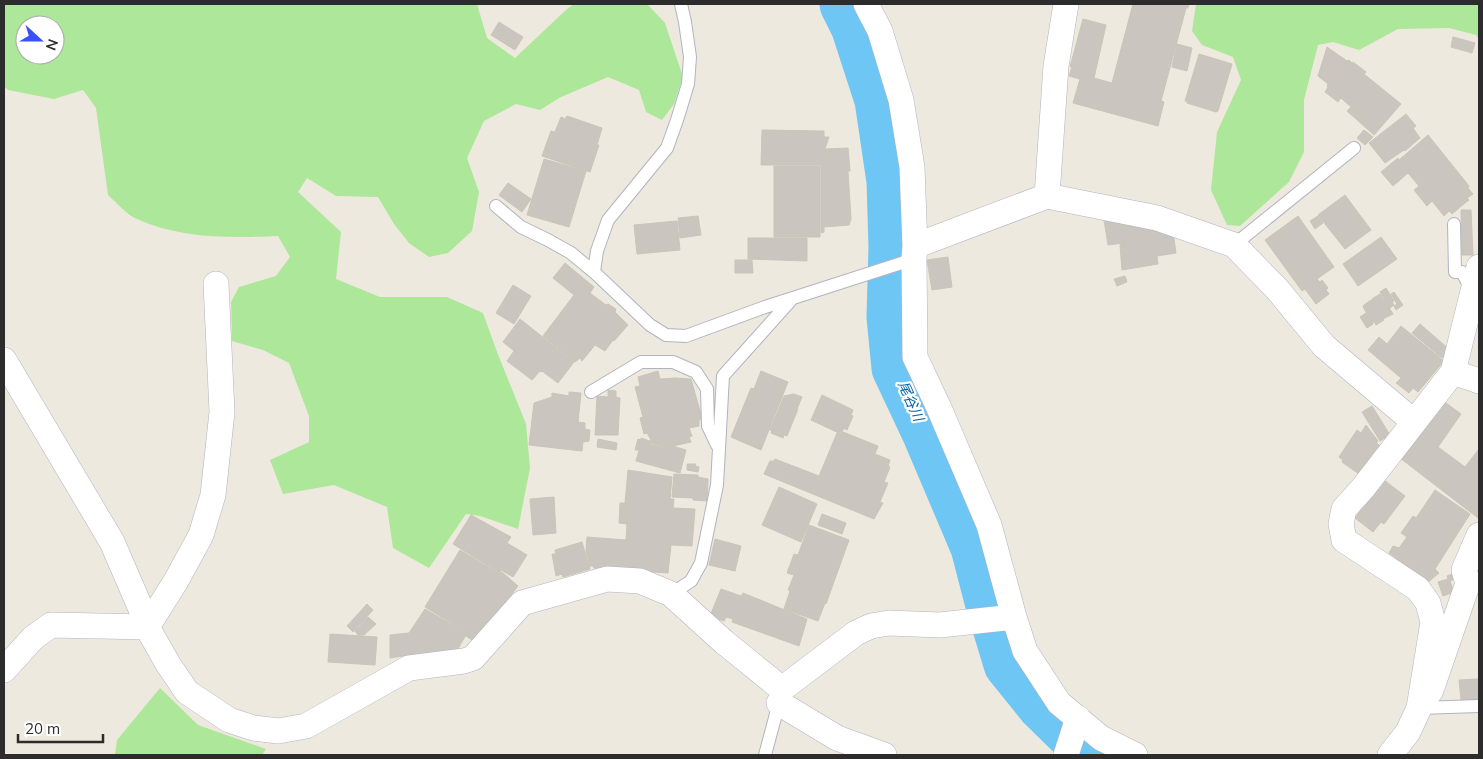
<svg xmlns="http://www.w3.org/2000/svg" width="1483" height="759" font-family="Mulish,'Noto Sans JP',sans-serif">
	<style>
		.green { fill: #ade799; fill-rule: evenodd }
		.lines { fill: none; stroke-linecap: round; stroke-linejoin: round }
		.river { stroke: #6ec6f4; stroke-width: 51 }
		.building { fill: #cac5be; stroke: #cac5b7 }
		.lane-casing { stroke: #b2b3c0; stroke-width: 14 }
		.street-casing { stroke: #b2b3c0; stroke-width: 26 }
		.lane { stroke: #fff; stroke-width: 12 }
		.street { stroke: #fff; stroke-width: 25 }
		.labels { text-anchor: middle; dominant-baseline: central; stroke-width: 4.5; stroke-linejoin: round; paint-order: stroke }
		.water-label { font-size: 14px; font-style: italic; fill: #0862a4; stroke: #fff }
	</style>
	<rect width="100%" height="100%" fill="#eee9de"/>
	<path class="green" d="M4,4H477L487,38L515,58L567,9L574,4H647L665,23L683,77L674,104L662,120L646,112L639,90L608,77L561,97L540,110L516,104L484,121L467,158L479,192L472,231L448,253L429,257L409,243L394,224L378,197L336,196L307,178L298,192L341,232L336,279L380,297H447L483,313L497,352L526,424L530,468L518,529L480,516L466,514L429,568L393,548L387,507L334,485L283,494L270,460L309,442V416L289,363L263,350L232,341L231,302L239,287L276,276L290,257L278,236C231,238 181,239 137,219C127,215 117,203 108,195L96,108L83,90L54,99L8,90L4,86ZM25,25H55V55H25Z
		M1196,4H1479V39L1476,35L1449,28L1398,29L1359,50L1333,42L1318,45L1304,100V152L1289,182L1240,226L1227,225L1211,190L1217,132L1241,80L1233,57L1202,45L1192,31Z
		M160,688L198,725L266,749L262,755H115L117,740Z"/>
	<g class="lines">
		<path class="river" d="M845,4L856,26L880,100L892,181L894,247L892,317L897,368L928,434L976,547L990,601L1009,664L1042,705L1088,750L1095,755"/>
	</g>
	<path class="building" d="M1133,4H1189L1188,8H1186L1161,101L1164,102L1158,126L1073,103L1080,79L1069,76L1072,67H1070L1083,19L1106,25L1094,78L1112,83Z
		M499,22L523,37L515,50L491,35Z
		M1453,37L1475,43L1472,53L1451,47Z
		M1177,44L1192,48L1187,71L1172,67Z
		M1327,47L1347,61L1349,60L1352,63L1353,62L1366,72L1364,74L1401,104L1374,135L1347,111L1351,107L1341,98L1338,102L1325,92L1328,87L1327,86L1328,84L1318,76Z
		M1199,54L1232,64L1218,111L1216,112L1187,103V101H1185Z
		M1406,114L1416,126L1413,128L1420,138L1405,151L1404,150L1385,163L1369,143Z
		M567,116L602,128L597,145H599L590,172L542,156L551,131L555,132L561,117L565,119Z
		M762,130L824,131V137H829L825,149L848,148L850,171H848L851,219L849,225L824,227V232L821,233V165H761Z
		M1364,130L1373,137L1365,145L1357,138Z
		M1428,135L1469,186L1468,188L1473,194L1467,198L1469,200L1465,203L1452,214L1449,211L1444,216L1432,201L1427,206L1414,190L1419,186L1408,173L1393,186L1381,172L1398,158L1399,160Z
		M544,159L586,171L569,227L527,215Z
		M774,166H820V237H774Z
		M508,183L531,199L522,212L499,195Z
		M1345,195L1371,230L1345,249L1318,215Z
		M1461,210H1471L1473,255H1462Z
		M698,216L701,235L680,238L678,218Z
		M1298,216L1334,267L1317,279L1320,282L1322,280L1328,288L1326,290L1329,294L1316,304L1305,289L1302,291L1265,240Z
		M1318,216L1323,223L1315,229L1310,221Z
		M1120,217L1124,243L1108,245L1104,220Z
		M677,221L680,250L637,254L634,225Z
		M1122,224L1173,232L1176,253L1157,256L1158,264L1122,270L1120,245L1124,243Z
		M1381,237L1397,259L1358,286L1343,264Z
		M748,238H807V261L748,259Z
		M948,257L952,287L932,290L927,260Z
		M735,260H752L753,273H735Z
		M565,263L594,287L590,293L606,305L608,304L616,309L615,312L628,325L614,341L613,340L605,351L595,345L582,361L580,358L575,362L543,336L574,295L553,278Z
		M1125,276L1127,282L1117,286L1114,279Z
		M513,285L531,296L514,324L496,313Z
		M1386,288L1394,301L1392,302L1394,305L1390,308L1388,306H1390L1380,292Z
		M1394,292L1403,305L1396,310L1394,306L1397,304L1391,294Z
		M1380,294L1389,305L1388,306L1393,314L1383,319L1384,320L1376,325L1374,321L1373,323L1363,307L1364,305L1371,300L1372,301V299Z
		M1366,313L1373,324L1367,328L1360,317Z
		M520,319L574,362L558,383L542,371L541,372L540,371L532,380L507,361L514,351L503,342Z
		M1420,324L1450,350L1442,358L1412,333Z
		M1401,326L1444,361L1418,392L1413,388L1409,393L1396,383L1401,378L1368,350L1379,337L1387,344Z
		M658,371L660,379L675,378L691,379L702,418L699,420V426L689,428L692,436L689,437L691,442L673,446L670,445L668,448L650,443L651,440L647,433L644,434L640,418L643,417L635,387L640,386L638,377Z
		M761,371L788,382L761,450L731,437L751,388L754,389Z
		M608,390L616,391V397L620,398L618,435H595L597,396L608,397Z
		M569,392L581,393L578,422L585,423V429L590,430L589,441L583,442L582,451L529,445L534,403L552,397V393L569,396Z
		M794,394L802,397L797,409H798L787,436L784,435L783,438L771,433L772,431L770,430L784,396Z
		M822,395L853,410L851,415L853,416L847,430L844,428L841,434L811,420Z
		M1442,400L1461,414L1438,447L1465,467L1479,449V516L1478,518L1400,458Z
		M1372,406L1390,435L1380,441L1362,412Z
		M1366,425L1378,441L1376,443L1382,447L1359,474L1342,462L1343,460L1339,457L1357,430L1361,433Z
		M843,432L878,446L875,454L890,460L888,466L890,467L884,482L888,483L880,502L883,503L874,519L764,474L770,461H774L775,459L819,476L837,433L841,435Z
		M641,438L650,441L649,444L669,449V445L686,450L680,473L636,461L639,450H635L638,439L641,440Z
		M598,439L617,443L616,450L597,447Z
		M687,464H696L695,466L699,467L698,472L687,470Z
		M628,470L672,477L670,499H674L673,508L695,509L692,546L671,545L668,573L594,568L593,566H590L586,551L587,537L626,540L627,524L619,523L620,503H625Z
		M674,474L698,475V477L708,479L707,501L693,500V498L672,497Z
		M1384,480L1405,496L1384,524L1381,522L1373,532L1355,518Z
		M779,487L817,504L801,542L762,525Z
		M1435,490L1470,514L1435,569L1439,573L1427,583L1389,553L1393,546L1399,548L1407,537L1401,533L1413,516L1416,518Z
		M554,497L556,533L533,535L530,499Z
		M822,514L846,523L842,534L818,525Z
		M471,515L511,537L507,543L527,555L513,577L501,570L500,573L453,544Z
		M809,525L849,540L826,604L825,603L818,621L784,609L790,591L788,590L794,575L787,573L794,554L798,555Z
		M715,539L741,546L735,571L709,565Z
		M582,542L590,569L563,577L562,574L556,576L552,554H555L558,562L555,550Z
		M460,550L500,574L502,572L518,586L491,621L489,620L472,640L466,636L468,633L425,607Z
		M1452,574L1453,580L1450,581L1454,592L1443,596L1438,582L1448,579L1447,576Z
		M721,589L741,596L743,593L807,619L799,646L732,622L733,619L726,617L724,621L710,616Z
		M367,604L373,610L353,632L347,626Z
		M425,609L467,633L455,654L410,656L409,655L390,658V635L409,633Z
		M368,617L376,624L364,635H358L355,631Z
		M330,634L377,637L375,665L328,662Z
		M1478,679L1479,699L1461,700L1459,680Z"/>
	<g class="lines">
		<g class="lane-casing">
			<path id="lane" d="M496,206L521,227L548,240L571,253L594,272L650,325L666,335L686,336L765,307L914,259
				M1454,224L1455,272H1462L1471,289
				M1234,245L1354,148
				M594,272L597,251L608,220L667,148L677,120L688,84L690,57L685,22L681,4
				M591,392L641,362H673L696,372L707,389L708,426L717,445
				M671,594L691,581L701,563L717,485L723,376L791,300
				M1419,708L1479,706
				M765,755L780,699"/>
		</g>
		<g class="street-casing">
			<path id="street" d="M866,4L880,31L901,100L912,167L915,246L1047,196L1056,66L1066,4
				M1047,196L1157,218L1234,245L1277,289L1324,346L1414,422
				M915,246L914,259L915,357L939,408L989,525L1014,617L1025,651L1059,703L1101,738L1135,755
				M4,360L112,542L141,609L147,627L168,664L187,692L229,720L253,728L278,731L306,726L409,668L464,661L473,658L522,603L607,579L640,581L671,594L724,642L782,689L856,633L871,626L889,623L940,625L1014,617
				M1453,372L1479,381
				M4,670L33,638L51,625L147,627L176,581L201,535L213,495L222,412L216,284
				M779,703L837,738L884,755
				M1419,708L1433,622L1428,603L1418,589L1344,540L1341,524L1344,509L1363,488L1453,372L1479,267
				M1066,755L1078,718
				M1390,755L1408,732L1419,708L1431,690L1468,583L1464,570L1479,535"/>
		</g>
		<use href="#lane" class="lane"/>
		<use href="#street" class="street"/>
	</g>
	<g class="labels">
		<g class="water-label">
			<text transform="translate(911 401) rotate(66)">尾谷川</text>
		</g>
	</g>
	<rect width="1483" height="759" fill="none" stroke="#2c2c2c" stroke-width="10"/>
	<g transform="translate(40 40) rotate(111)"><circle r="24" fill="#ffffff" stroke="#ababab"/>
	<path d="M0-4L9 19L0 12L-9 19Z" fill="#3a50ff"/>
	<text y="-8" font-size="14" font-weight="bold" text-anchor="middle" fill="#2c2c2c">N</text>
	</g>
	<path d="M18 734v8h85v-8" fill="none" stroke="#2c2c2c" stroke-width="2.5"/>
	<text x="25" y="734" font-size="15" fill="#2c2c2c" stroke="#ffffff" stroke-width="4" paint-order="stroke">20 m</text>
</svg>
